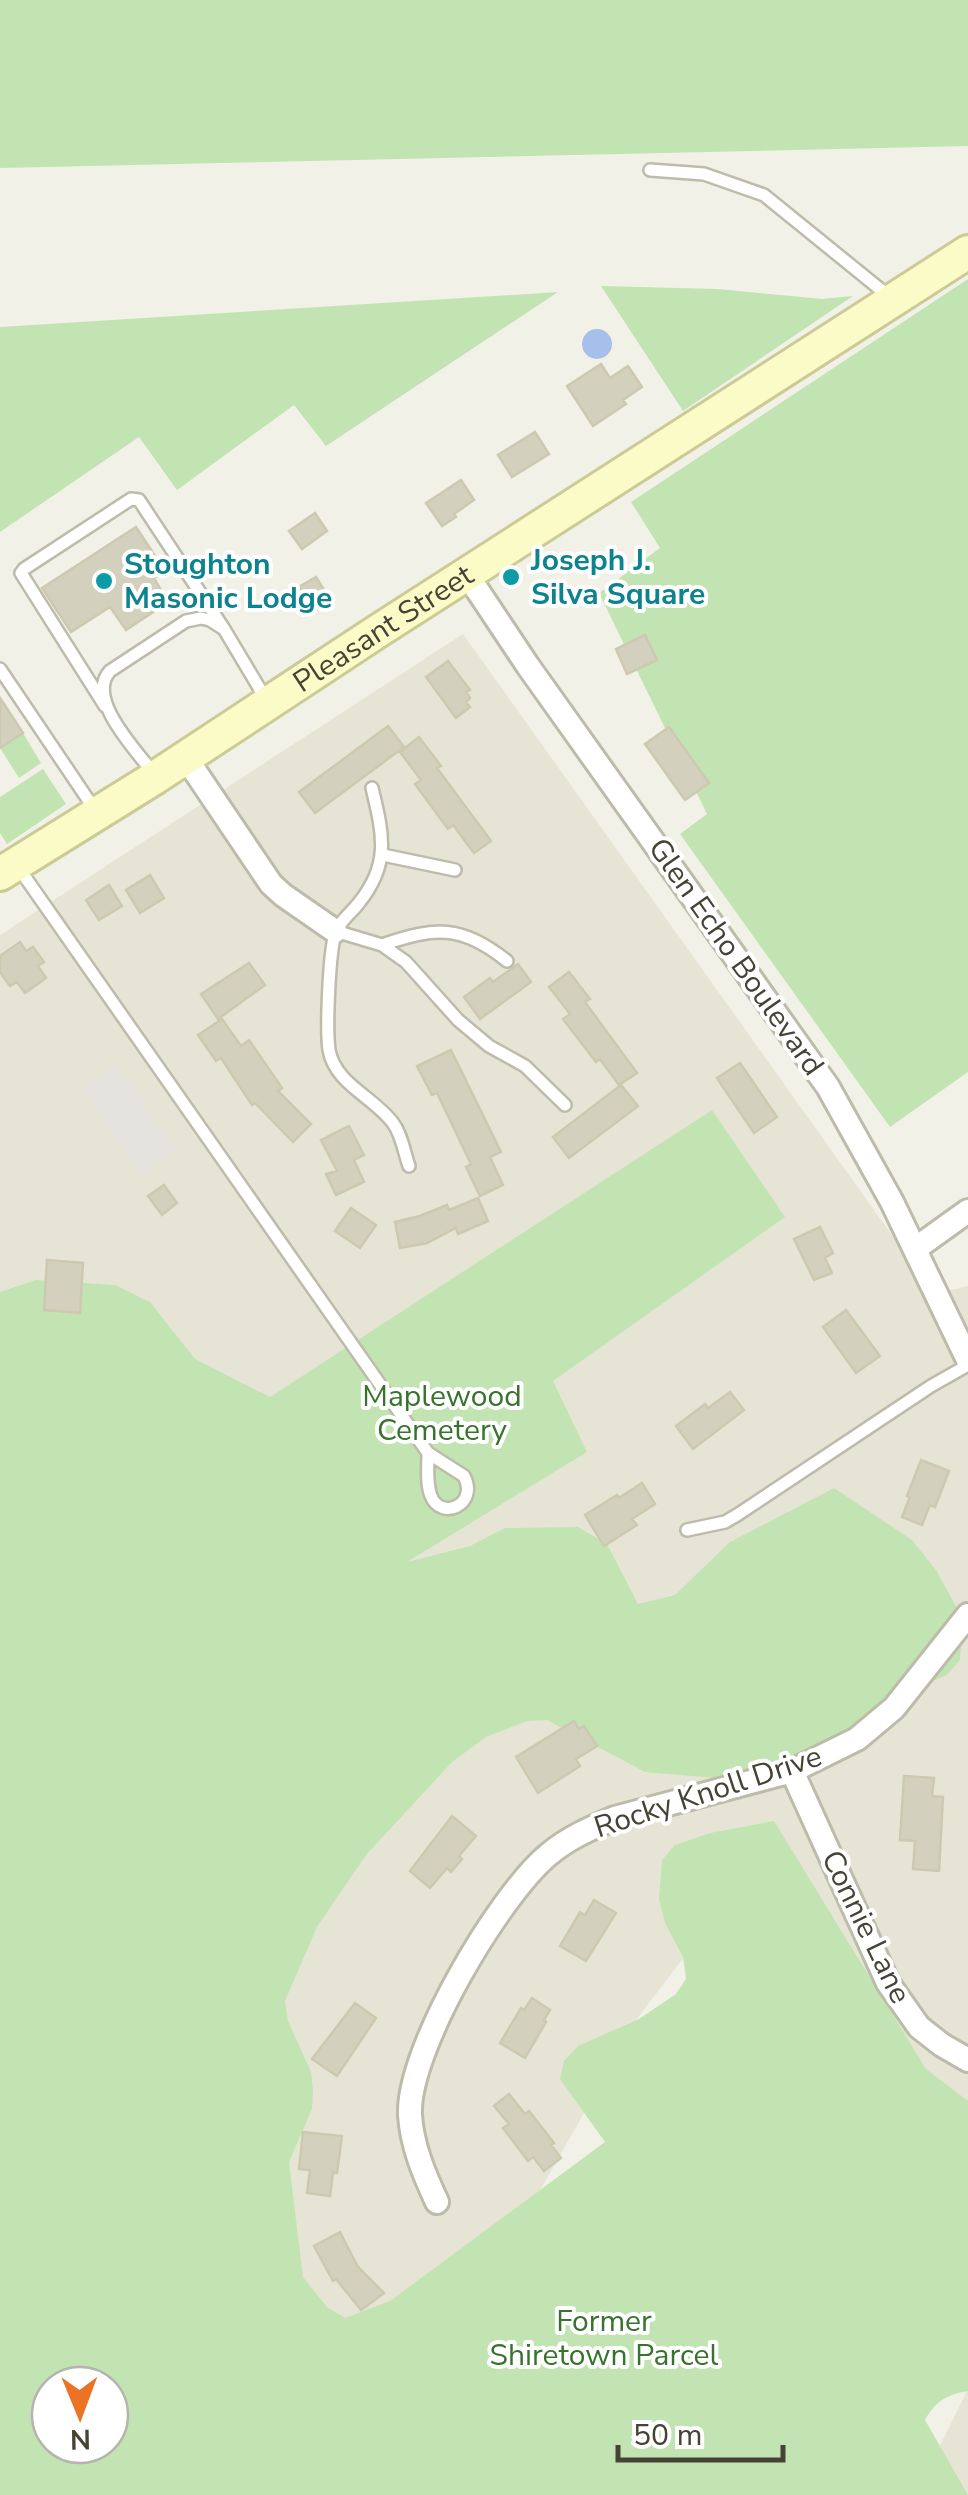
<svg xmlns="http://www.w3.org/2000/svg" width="968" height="2495" font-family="'Nunito Sans',sans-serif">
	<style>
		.residential { fill: #e6e5d5 }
		.green { fill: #c2e4b2; fill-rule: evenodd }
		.parking { fill: #e4e3de }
		.water { fill: #a7bfeb }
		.building { fill: #d3d0bd; stroke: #cdc9b1; stroke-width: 2.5 }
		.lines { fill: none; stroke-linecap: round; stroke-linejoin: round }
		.service-casing { stroke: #bdbbaa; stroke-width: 16 }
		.minor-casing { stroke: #bdbbaa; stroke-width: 28 }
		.secondary-casing { stroke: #cccb97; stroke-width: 38 }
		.service { stroke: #fff; stroke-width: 11 }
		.minor { stroke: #fff; stroke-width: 22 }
		.secondary { stroke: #fbfbc8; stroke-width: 32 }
		.culture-dot { fill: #0f9aa8; stroke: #fff; stroke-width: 4 }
		.labels { text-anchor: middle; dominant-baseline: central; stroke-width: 8; stroke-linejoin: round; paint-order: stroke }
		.culture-label { font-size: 30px; font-weight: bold; fill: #0d838f; stroke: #fff; text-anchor: start }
		.street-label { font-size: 30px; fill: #454336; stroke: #fff }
		.park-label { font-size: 30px; fill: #37732d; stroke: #fff }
	</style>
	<rect width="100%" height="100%" fill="#f2f1e7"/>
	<path class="residential" d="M463,634L934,1294L968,1286V2120L879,2059L775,1838L639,2016L428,2388L283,2364L0,1345V935Z
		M968,2389V2495H916V2494Z"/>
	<path class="green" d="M0,0H968V146L0,168Z
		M968,279V1072L890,1127L680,834L707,814L599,593L660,548L631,502Z
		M601,286L718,289L822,299L853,296L683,411Z
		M558,292L326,446L294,405L177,490L139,437L0,532V327Z
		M23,733L41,763L19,778L0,748Z
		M43,769L66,804L7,844L0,833V797Z
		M712,1110L785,1217L553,1381L587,1452L407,1562L470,1546L505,1528L578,1527L607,1544L638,1604L675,1595L730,1542L834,1488L912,1540L936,1570L963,1619L960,1660L947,1675L926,1684L812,1756L752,1781L645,1772L547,1720L527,1721L486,1737L452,1762L366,1855L317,1927L285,2001L288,2021L311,2072L313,2090L312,2109L289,2162L303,2277L327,2307L345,2318L390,2301L605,2142L560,2079L564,2061L578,2046L639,2019L676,1994L686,1979L683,1957L665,1923L659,1899L662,1860L675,1845L710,1833L774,1821L926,2069L968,2101V2391C946,2395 936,2401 925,2420L968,2495H0V1292L36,1280L115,1285L150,1302L195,1359L270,1397ZM50,2385H110V2445H50Z"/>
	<path class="parking" d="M117,1064L176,1152L140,1176L81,1088Z"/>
	<path class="water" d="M582 344a15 15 0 1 1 30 0a15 15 0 1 1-30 0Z"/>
	<path class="building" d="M601,364L610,378L628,366L642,387L623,400L626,404L593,426L567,386Z
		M535,432L549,454L512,477L498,455Z
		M461,480L474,500L454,514L456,517L442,526L426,503Z
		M315,513L327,531L302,549L289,531Z
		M136,527L165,571L154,578L168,602L126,630L110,607L71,632L42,588Z
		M316,577L331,601L316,610L314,606L311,608L299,587Z
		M645,635L657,660L627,674L616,649Z
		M448,661L470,690L466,692L470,698L466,702L470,707L456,718L426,677Z
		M0,698L23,733L0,748Z
		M388,726L404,747L315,813L299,792Z
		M669,727L709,783L685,800L645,744Z
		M419,737L441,766L437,768L491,841L474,853L453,825L448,829L415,784L421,780L400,752Z
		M150,875L164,898L140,913L126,890Z
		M109,885L122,906L99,920L86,900Z
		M20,942L26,951L33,947L44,962L38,966L46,978L25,993L17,982L10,986L0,972V956Z
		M249,963L265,985L218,1019L201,994Z
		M518,964L531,982L480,1019L464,997L490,978L493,982Z
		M569,972L590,999L585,1002L637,1073L619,1085L600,1059L596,1062L563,1019L570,1014L549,987Z
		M222,1019L241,1046L249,1040L282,1088L278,1091L311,1124L293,1142L255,1103L252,1105L221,1058L216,1061L198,1035Z
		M451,1050L501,1152L490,1157L503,1185L480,1196L466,1167L471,1164L437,1093L432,1095L417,1066Z
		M740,1063L777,1117L754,1133L717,1078Z
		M621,1085L638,1106L569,1158L553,1137Z
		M349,1126L364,1155L354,1160L364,1182L336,1195L326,1174L337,1171L321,1140Z
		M164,1185L177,1203L162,1215L148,1196Z
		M478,1198L488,1221L458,1234L456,1228L427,1243L400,1248L395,1222L420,1216L447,1205L449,1210Z
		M351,1208L376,1225L360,1248L335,1231Z
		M820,1227L833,1253L825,1258L832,1273L814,1280L794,1239Z
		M47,1260L83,1263L80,1313L44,1310Z
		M846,1310L880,1356L856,1373L823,1327Z
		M730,1392L744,1410L693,1449L676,1426L705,1404L708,1408Z
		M921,1460L949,1471L935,1507L930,1505L922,1525L902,1517L910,1497L907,1496Z
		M642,1483L655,1504L632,1519L637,1525L604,1546L585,1515L617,1495L619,1498Z
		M574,1721L579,1729L584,1726L597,1746L576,1759L580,1766L538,1793L516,1757Z
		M904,1776L934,1778L932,1796L943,1797L939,1871L913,1869L915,1841L900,1840Z
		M452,1816L476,1836L459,1856L462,1859L451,1872L447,1868L430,1888L410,1871Z
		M594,1900L616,1913L586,1961L560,1946L580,1912L585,1915Z
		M532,1998L550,2010L544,2020L546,2022L525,2058L500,2043L521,2008L524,2010Z
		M355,2003L376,2018L337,2076L312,2059Z
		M509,2094L525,2114L529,2111L554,2143L551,2145L561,2158L544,2171L533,2157L528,2161L503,2128L509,2124L494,2106Z
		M303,2132L342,2136L337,2173L333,2172L330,2196L307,2193L310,2170L299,2169Z
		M340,2232L358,2267L384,2293L361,2310L336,2279L333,2281L314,2246Z"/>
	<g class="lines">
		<g class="service-casing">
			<path id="service" d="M650,170L704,174L764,195L891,298
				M0,669L95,810
				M105,706L21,573L24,569L131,499L139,500L224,629
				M154,774C136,750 85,698 110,671L186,621L201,618L210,620L224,629L267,701
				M372,788C383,834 391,864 358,904C351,913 338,923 335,934C329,955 326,1028 329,1050C335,1084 374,1097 393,1123C402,1135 404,1152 409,1166
				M383,855L455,870
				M18,867L428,1453C428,1466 426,1484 431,1496C441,1521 479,1505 464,1476L428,1453
				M335,931L382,945L406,962L458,1020L489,1046L525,1066L565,1105
				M382,945C435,927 461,924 507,961
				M687,1530L725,1522L737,1515L931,1386L968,1365"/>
		</g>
		<g class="minor-casing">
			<path id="minor" d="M468,576L528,666L828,1087L892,1202L968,1360
				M186,758L271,884L283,895L335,931
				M915,1249L968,1211
				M792,1771L888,1983L919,2027L942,2045L968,2060
				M437,2202C424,2174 412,2146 410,2115C407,2050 499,1896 548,1855C568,1838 591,1828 615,1818L792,1771L857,1739L894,1708L968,1615"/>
		</g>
		<g class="secondary-casing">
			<g id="secondary">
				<path id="s1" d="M0,874L156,777L378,631L968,252"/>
			</g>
		</g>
		<use href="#service" class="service"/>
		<use href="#minor" class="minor"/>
		<use href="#secondary" class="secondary"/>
	</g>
	<g class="culture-dot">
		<circle cx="511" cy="577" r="10"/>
		<circle cx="104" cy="581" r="10"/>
	</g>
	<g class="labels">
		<g class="culture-label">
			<text x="531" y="560">Joseph J.<tspan x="531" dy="34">Silva Square</tspan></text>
			<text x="124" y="564">Stoughton<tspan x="124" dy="34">Masonic Lodge</tspan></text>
		</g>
		<g class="street-label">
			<text stroke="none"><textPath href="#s1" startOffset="455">Pleasant Street</textPath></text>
			<text transform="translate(736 957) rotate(55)">Glen Echo Boulevard</text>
			<text transform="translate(708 1792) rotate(-18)">Rocky Knoll Drive</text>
			<text transform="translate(866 1927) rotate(64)">Connie Lane</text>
		</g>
		<g class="park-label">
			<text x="442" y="1396">Maplewood<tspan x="442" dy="34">Cemetery</tspan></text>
			<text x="604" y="2321">Former<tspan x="604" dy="34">Shiretown Parcel</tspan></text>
		</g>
	</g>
	<g transform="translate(80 2415) rotate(179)"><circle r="48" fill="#ffffff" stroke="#b5b4af" stroke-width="2.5"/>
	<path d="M0-8L18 38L0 25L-18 38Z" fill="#ec7224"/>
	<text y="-15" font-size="28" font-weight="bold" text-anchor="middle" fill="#454336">N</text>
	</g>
	<path d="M618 2445v15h165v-15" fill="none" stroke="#454336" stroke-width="5"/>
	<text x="633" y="2445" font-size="30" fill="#454336" stroke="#ffffff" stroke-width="8" paint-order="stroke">50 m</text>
</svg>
